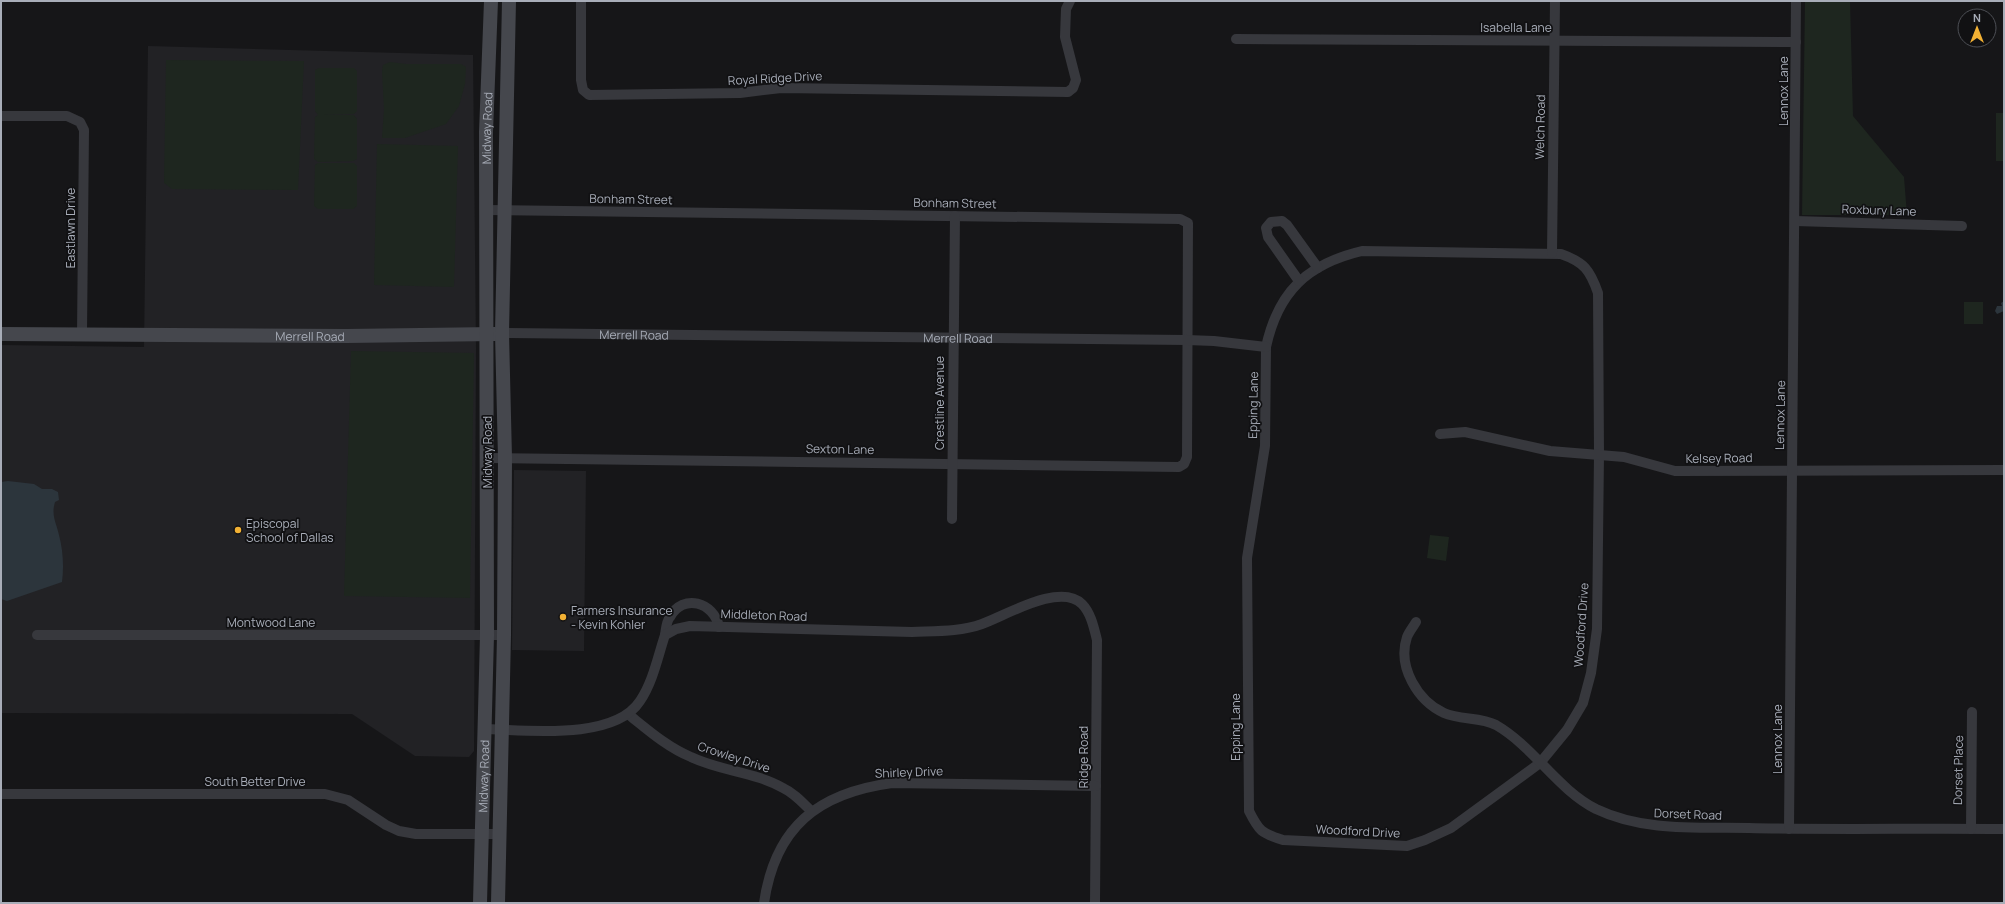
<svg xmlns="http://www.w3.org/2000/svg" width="2005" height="904" font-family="Manrope,sans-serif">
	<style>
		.built { fill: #222225 }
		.park { fill: #1e261f }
		.water { fill: #2c353c }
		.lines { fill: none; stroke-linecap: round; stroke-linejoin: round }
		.street { stroke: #37383d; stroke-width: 10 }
		.secondary { stroke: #45474d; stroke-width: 14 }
		.poi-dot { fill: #f2b134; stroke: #111113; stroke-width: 1.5 }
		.labels { text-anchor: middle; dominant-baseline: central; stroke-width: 3.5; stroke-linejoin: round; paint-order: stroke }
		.street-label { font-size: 12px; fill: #a8adb8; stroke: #111113 }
		.poi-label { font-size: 12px; fill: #a8adb8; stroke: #111113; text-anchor: start }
	</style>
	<rect width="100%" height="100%" fill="#161618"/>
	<path class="built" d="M148,46L473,55L476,348L474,751L469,757L415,756L352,714L1,713V345L144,347Z
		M514,470L586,471L584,651L512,650Z"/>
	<path class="park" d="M1805,1H1850L1853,116L1904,177L1907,215H1802Z
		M166,60L304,61L298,190L172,189L164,183Z
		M390,62L406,64H461L466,67L465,84L459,106L446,124L405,138H382L384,109L382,71L383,65Z
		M319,68H354L357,71V111L354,114L324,115H354L357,119V159L353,161L318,162L314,159L315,117L318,115L315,111V70Z
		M1996,113H2004V161H1996Z
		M377,144L458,146L454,287L374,285Z
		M318,163H354L357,166V206L353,209H318L314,206L315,165Z
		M1964,302H1983V324H1964Z
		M351,351L474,353L470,598L344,596Z
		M1430,535L1449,537L1446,561L1427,558Z"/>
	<path class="water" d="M2004,301V311L1997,314L1995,311L1997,306H2002L2001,303Z
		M8,481L34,484L42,489H52L58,492L59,500L55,502C51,515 56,522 59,535C63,550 64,567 62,582L7,601L1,599V482Z"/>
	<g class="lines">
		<g class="street">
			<path d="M581,1V80L583,90L589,95L740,93L781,88L1068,92L1073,88L1076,80L1065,37L1066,9L1070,1"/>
			<path d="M1236,39L1796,42"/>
			<path d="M1,116H67L80,122L84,130L82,334"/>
			<path d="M486,210L1180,219L1188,223L1187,457L1184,464L1179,467L487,458"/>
			<path d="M1795,221L1962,226"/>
			<path d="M1362,251L1561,254C1584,262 1590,270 1598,293L1599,454L1597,629L1591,673L1583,703L1567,730L1540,763L1451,828L1425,840L1407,846L1283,840C1261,833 1259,831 1249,811L1247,558L1265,446L1266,347C1278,292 1307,264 1362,251Z"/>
			<path d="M1552,253L1555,1"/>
			<path d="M1299,281L1268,237L1266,228L1271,222L1282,221L1287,225L1318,268"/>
			<path id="s1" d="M502,333L1187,340L1214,341L1266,347"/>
			<path d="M1440,434L1465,432L1550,451L1624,457L1675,471L2004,470"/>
			<path d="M952,519L955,216"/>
			<path d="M1416,622C1413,627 1409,632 1407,637C1397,667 1418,701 1444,713C1460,720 1481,717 1496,725C1534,747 1557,789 1596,809C1644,832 1698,827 1749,828C1834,830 1919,828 2004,829"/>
			<path d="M37,635H504"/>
			<path d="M665,635C666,629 666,622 670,617C683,593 714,602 719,627"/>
			<path d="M628,714C648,730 667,747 691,757C720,771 755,772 783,788C794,793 802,802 811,811"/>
			<path d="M484,729C526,730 614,741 640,701C653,682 658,656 665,635L676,629L690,626L912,632C936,631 960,632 982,624C1005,616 1060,582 1082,604C1091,613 1094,628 1097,640L1095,903"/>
			<path d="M1,794H325L348,800L386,825L399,831L416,834H499"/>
			<path d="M1789,829L1796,1"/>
			<path d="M1971,829L1972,712"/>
			<path d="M764,903C775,827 818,793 892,783L1096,786"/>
		</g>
		<g class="secondary">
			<path id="s2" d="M1,334L346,336L495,334"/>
			<path id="s3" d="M480,903L487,635L486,132L491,1"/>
			<path d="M498,903L504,635L505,458L502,333L509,1"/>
		</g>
	</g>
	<g class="poi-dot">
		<circle cx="238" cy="530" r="4"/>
		<circle cx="563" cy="617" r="4"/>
	</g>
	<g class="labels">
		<g class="street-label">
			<text x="1516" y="27">Isabella Lane</text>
			<text transform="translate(775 78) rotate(-3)">Royal Ridge Drive</text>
			<text transform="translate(1783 91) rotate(-90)">Lennox Lane</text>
			<text transform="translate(1540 127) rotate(-89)">Welch Road</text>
			<text stroke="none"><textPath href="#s3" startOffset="775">Midway Road</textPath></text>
			<text transform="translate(631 199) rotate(1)">Bonham Street</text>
			<text transform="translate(955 203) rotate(1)">Bonham Street</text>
			<text transform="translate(1879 210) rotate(2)">Roxbury Lane</text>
			<text transform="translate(70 228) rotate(-90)">Eastlawn Drive</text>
			<text stroke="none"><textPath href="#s1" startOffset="132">Merrell Road</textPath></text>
			<text stroke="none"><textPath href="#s2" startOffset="309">Merrell Road</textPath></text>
			<text stroke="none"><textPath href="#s1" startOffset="456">Merrell Road</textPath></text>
			<text transform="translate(939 403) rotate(-90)">Crestline Avenue</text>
			<text transform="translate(1253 405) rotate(-89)">Epping Lane</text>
			<text transform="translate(1780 415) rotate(-89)">Lennox Lane</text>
			<text transform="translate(840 449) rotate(1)">Sexton Lane</text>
			<text transform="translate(487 452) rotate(-90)">Midway Road</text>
			<text transform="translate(1719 458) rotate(-1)">Kelsey Road</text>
			<text transform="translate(764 615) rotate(2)">Middleton Road</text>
			<text x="271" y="622">Montwood Lane</text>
			<text transform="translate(1581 625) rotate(-86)">Woodford Drive</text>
			<text transform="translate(1235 727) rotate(-90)">Epping Lane</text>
			<text transform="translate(1777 739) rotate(-90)">Lennox Lane</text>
			<text transform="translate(734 757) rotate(18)">Crowley Drive</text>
			<text transform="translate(1083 757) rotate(-90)">Ridge Road</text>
			<text transform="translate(1958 770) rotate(-89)">Dorset Place</text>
			<text transform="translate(909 772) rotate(-2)">Shirley Drive</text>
			<text stroke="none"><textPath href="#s3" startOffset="127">Midway Road</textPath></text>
			<text x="255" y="781">South Better Drive</text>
			<text transform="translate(1688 814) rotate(2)">Dorset Road</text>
			<text transform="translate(1358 831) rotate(3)">Woodford Drive</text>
		</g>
		<g class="poi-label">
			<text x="246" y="523">Episcopal<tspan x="246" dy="14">School of Dallas</tspan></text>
			<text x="571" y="610">Farmers Insurance<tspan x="571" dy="14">- Kevin Kohler</tspan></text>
		</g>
	</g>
	<rect width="2005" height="904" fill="none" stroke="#a8adb8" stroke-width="4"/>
	<g transform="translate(1977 28)"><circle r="19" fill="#111113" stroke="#4d4f55"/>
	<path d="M0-3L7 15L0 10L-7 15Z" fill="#f2b134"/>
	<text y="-6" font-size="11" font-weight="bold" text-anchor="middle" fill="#a8adb8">N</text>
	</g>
</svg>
